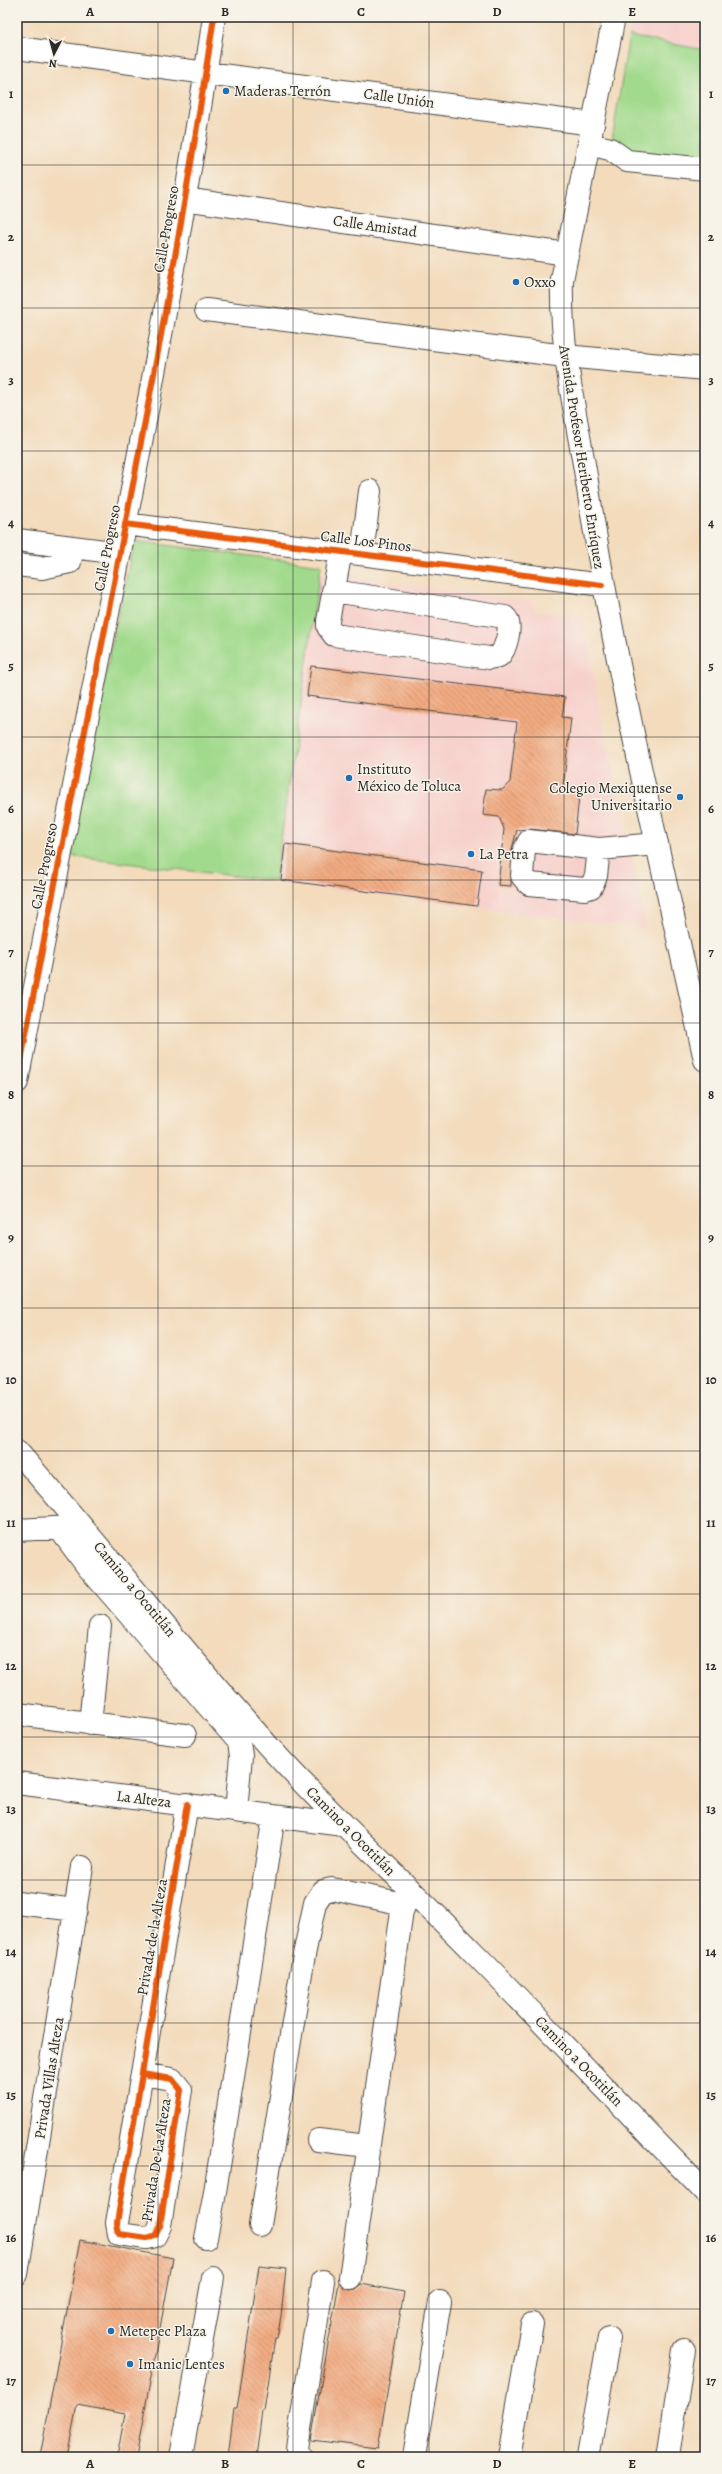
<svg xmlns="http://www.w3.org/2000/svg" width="722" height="2474" font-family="Alegreya,serif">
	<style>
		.built { fill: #f7d0cb }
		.green { fill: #a1da8c; stroke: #66825c }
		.building { fill: url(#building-back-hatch) }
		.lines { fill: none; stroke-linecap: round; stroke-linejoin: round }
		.minor-casing { stroke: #494541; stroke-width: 24 }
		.major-casing { stroke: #494541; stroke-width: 24 }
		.minor { stroke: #fff; stroke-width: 22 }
		.major { stroke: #fff; stroke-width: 22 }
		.cycleway-casing { stroke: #f7f3e8; stroke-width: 8 }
		.cycleway { stroke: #e8590c; stroke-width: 6 }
		.grid { fill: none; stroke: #2b2b2b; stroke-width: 1; stroke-opacity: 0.55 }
		.poi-dot { fill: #1f6fb2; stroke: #f7f3e8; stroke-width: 1.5 }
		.labels { text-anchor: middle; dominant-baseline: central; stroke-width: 3; stroke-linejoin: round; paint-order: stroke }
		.poi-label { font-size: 15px; fill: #2b2b2b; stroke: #f7f3e8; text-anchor: start }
		.street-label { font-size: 15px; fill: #2b2b2b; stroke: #f7f3e8 }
		.neatline { fill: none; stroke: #2b2b2b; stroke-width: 1.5 }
		.grid-label { font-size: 13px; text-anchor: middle; font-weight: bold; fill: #2b2b2b }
	</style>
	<defs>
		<pattern id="building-back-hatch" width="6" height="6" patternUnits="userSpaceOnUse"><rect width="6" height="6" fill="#f2ab81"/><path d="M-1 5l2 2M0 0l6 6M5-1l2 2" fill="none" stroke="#c48b6a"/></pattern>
	</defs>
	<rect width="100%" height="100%" fill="#f7f3e8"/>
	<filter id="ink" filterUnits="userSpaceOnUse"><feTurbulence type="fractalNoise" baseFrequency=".025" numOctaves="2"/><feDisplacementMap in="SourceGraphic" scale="8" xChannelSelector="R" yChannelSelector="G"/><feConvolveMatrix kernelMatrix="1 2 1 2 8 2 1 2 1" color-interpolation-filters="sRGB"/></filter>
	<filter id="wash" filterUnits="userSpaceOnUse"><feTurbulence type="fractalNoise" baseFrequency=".012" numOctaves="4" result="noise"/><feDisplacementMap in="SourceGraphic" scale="16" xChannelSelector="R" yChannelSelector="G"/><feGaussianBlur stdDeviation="0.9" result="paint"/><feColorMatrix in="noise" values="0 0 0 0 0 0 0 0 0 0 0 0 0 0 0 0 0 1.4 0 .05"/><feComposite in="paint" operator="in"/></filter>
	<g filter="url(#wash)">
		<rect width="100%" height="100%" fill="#f3dbbc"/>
		<path class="built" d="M633,17H705V50L629,36Z
			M134,541L321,565V573L534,602V612L583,615L600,710L647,929L67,856Z"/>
		<path class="green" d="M629,36L705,50V163L611,146Z
			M134,541L321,565L275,881L67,856Z"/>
		<g id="blocks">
			<path class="building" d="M311,666L565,697L562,717L571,718L563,787L580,788L575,834L530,829L517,830L512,849L511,886L498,885L504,829L499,817L483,815L486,789L502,790L510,782L517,722L307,696Z
				M285,844L482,870L477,906L281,880Z
				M80,2240L173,2258L136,2457H117L125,2414L77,2405L67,2457H40Z
				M259,2266L286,2269L281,2316L277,2338H275L264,2411H262L256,2457H228L234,2409H237Z
				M339,2283L349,2290L355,2289L361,2284L404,2292L378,2448L311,2440Z"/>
		</g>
	</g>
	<g filter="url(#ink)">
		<use href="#blocks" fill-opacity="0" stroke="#494541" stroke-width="1"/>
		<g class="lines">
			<g class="minor-casing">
				<path id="minor" d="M17,48L593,124
					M589,144L610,149L627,161L705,169
					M184,199L567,254
					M206,310L565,356L705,369
					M125,524L602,585
					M17,540L120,553
					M362,554L370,491
					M17,565L42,568L70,562L73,547
					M333,591L505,617C513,623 506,650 499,656L489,658L334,635L328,627V621L341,551
					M599,849L596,876L591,887L585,889L529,884L522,876L524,850L529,841L599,849L657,844
					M17,1082C83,727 161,374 214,17
					M59,1528L87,1566L239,1742L241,1756L236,1811
					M17,1530L73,1527
					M17,1714L185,1735
					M90,1724L100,1626
					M17,1783L343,1825
					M17,1903L76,1910
					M142,2074L172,2079L181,2090L160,2226L155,2236L147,2238L119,2234L117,2223L187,1804
					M318,2140L367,2146
					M260,2225L304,1955L315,1903L323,1891L332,1889L404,1904
					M206,2238L214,2198L274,1816
					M17,2274L82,1867
					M350,2278L402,1911L411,1891
					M181,2457L213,2278
					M301,2457L297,2450L298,2441L323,2281
					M414,2457L440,2302
					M509,2457L532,2324
					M588,2457L609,2338
					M668,2457L684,2350"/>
			</g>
			<g class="major-casing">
				<path id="major" d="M614,17L562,280C560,349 576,414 587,482C616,676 663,868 705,1060
					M17,1451C103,1549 184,1652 271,1749C336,1821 408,1885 475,1954C553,2033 628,2113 705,2192"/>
			</g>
			<use href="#minor" class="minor"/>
			<use href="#major" class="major"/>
			<g class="cycleway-casing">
				<path id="cycleway" d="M125,524L602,585
					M17,1082C83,727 161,374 214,17
					M142,2074L172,2079L181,2090L160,2226L155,2236L147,2238L119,2234L117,2223L187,1804"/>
			</g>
			<use href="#cycleway" class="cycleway"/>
		</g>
	</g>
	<path class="grid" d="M158,17V2457M293,17V2457M429,17V2457M564,17V2457M17,165H705M17,308H705M17,451H705M17,594H705M17,737H705M17,880H705M17,1023H705M17,1166H705M17,1308H705M17,1451H705M17,1594H705M17,1737H705M17,1880H705M17,2023H705M17,2166H705M17,2309H705"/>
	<g class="poi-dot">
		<circle cx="226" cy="91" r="4"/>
		<circle cx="516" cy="282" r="4"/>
		<circle cx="349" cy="778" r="4"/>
		<circle cx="680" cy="797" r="4"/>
		<circle cx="471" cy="854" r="4"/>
		<circle cx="111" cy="2331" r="4"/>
		<circle cx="130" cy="2364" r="4"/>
	</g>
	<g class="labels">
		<g class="poi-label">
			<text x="234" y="91">Maderas Terrón</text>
			<text x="524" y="282">Oxxo</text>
			<text x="357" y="769">Instituto<tspan x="357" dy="17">México de Toluca</tspan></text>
			<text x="672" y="788" text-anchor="end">Colegio Mexiquense<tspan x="672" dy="17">Universitario</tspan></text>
			<text x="479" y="854">La Petra</text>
			<text x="119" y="2331">Metepec Plaza</text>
			<text x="138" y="2364">Imanic Lentes</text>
		</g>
		<g class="street-label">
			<text transform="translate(399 98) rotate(8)">Calle Unión</text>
			<text transform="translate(375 226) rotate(8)">Calle Amistad</text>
			<text transform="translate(166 229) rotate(-80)">Calle Progreso</text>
			<text transform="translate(582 457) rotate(81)">Avenida Profesor Heriberto Enríquez</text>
			<text transform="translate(366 541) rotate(7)">Calle Los Pinos</text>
			<text transform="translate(107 548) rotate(-79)">Calle Progreso</text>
			<text transform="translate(44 866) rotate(-79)">Calle Progreso</text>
			<text transform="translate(135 1589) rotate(50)">Camino a Ocotitlán</text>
			<text transform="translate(144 1799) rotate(7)">La Alteza</text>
			<text transform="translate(351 1831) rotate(45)">Camino a Ocotitlán</text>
			<text transform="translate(152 1937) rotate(-80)">Privada de la Alteza</text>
			<text transform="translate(579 2061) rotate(46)">Camino a Ocotitlán</text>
			<text transform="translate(49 2078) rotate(-81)">Privada Villas Alteza</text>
			<text transform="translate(156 2160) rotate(-81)">Privada De La Alteza</text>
		</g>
	</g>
	<rect width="722" height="2474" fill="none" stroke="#f7f3e8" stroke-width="44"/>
	<g transform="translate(54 54) rotate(186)" stroke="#f7f3e8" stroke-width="3" paint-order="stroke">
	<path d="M0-3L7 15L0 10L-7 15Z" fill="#2b2b2b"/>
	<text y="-6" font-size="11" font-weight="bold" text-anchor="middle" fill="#2b2b2b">N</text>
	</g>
	<rect x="22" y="22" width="678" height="2430" class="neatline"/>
	<g class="grid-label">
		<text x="90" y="16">A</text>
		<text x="225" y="16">B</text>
		<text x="361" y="16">C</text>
		<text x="497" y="16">D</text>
		<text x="632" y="16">E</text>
		<text x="11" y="98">1</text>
		<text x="711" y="98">1</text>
		<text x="11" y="241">2</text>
		<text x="711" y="241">2</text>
		<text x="11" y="384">3</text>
		<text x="711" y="384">3</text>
		<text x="11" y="527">4</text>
		<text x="711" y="527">4</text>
		<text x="11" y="670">5</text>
		<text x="711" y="670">5</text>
		<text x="11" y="813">6</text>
		<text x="711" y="813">6</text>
		<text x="11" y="956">7</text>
		<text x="711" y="956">7</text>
		<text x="11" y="1099">8</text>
		<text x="711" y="1099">8</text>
		<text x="11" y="1242">9</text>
		<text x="711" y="1242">9</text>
		<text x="11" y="1384">10</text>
		<text x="711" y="1384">10</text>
		<text x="11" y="1527">11</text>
		<text x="711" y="1527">11</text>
		<text x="11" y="1670">12</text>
		<text x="711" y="1670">12</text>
		<text x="11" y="1813">13</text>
		<text x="711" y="1813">13</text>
		<text x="11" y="1956">14</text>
		<text x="711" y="1956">14</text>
		<text x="11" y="2099">15</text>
		<text x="711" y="2099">15</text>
		<text x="11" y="2242">16</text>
		<text x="711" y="2242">16</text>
		<text x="11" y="2385">17</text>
		<text x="711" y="2385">17</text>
		<text x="90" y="2468">A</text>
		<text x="225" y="2468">B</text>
		<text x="361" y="2468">C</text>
		<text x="497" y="2468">D</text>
		<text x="632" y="2468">E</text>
	</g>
</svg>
